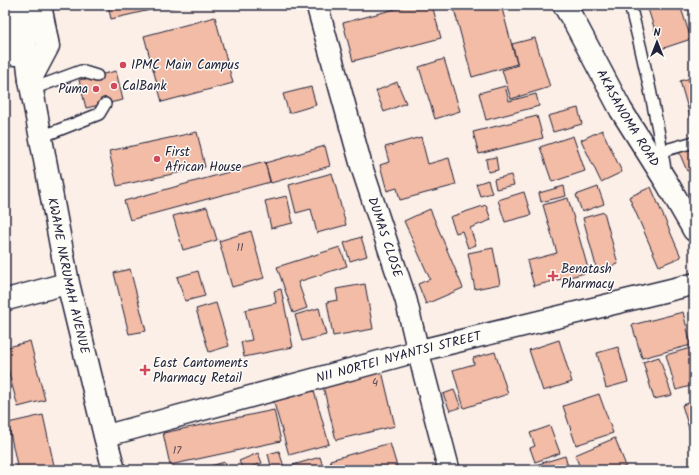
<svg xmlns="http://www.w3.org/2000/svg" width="699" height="475" font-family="Kalam,sans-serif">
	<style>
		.building { fill: #f2bca6; stroke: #22223b }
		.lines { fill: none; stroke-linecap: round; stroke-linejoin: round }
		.service-casing { stroke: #22223b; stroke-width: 14 }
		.minor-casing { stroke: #22223b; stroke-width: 24 }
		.secondary-casing { stroke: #22223b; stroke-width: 25 }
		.service { stroke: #fdfcf7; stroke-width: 11 }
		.minor { stroke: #fdfcf7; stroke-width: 21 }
		.secondary { stroke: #fdfcf7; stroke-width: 22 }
		.poi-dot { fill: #d1495b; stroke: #fdfcf7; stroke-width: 1.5 }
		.labels { text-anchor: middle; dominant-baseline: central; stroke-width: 3; stroke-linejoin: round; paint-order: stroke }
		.number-label { font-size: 11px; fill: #564856 }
		.poi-label { font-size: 13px; fill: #22223b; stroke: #fdfcf7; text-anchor: start }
		.street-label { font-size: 13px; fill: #22223b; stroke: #fdfcf7 }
	</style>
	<rect width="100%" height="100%" fill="#fbefe7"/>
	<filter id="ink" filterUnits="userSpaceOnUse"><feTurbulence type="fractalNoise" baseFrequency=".025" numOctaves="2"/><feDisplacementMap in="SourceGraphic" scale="8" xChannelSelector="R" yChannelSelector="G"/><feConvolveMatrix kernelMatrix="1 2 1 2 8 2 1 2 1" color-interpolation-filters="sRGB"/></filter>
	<g filter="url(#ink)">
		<path class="building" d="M108,5H162L163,7L111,19Z
			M168,5H185L169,8Z
			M410,5H432L441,38L353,61L343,23Z
			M453,5H501L517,64L472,77Z
			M661,5H680L691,39L661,49L648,9Z
			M688,5H694V17L693,18Z
			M215,17L233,83L162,102L144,36Z
			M535,38L550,87L511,99L502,70L518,65L512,44Z
			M444,59L460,111L435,119L419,67Z
			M116,71L123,100L86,108L79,80Z
			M694,77V130L680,81Z
			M397,82L406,103L384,112L376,91Z
			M505,86L509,101L536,94L539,106L486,120L479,93Z
			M311,87L316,105L289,113L283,94Z
			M578,108L582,124L553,132L548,116Z
			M537,116L543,138L479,154L473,132Z
			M602,130L622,172L601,182L581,140Z
			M197,132L205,167L117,186L109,151Z
			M573,136L585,171L552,182L540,147Z
			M421,137L428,164L449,158L456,185L400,200L397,188L387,191L380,165L389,162L385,147Z
			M325,146L330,166L271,183L265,163Z
			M691,147L694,156V169L687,171L679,152Z
			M496,157L498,170L488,172L486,159Z
			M265,162L270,182L130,220L124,201Z
			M332,173L346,225L317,233L311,209L296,213L289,185Z
			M511,175L514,185L496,189L494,179Z
			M488,180L492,193L480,196L476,184Z
			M564,186L566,196L541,202L539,193Z
			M598,187L604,204L582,212L576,195Z
			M651,187L681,257L659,266L629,197Z
			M524,192L531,215L505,222L498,200Z
			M287,196L293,223L271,228L265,201Z
			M568,198L589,272L534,286L527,261L557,253L543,205Z
			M486,205L491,220L470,228L476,245L468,248L462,231L456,233L450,217Z
			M207,207L217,240L183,250L173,216Z
			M430,209L463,288L426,304L418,284L430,279L404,221Z
			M604,212L618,264L597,270L583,218Z
			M251,231L264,278L232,287L219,241Z
			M361,237L367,256L350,261L344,243Z
			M340,247L347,266L298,282L307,308L293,313L277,267Z
			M493,248L500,284L475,289L468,253Z
			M130,269L146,331L129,334L114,273Z
			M198,271L205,296L185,301L177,277Z
			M365,284L373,329L333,336L327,302L338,300L336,289Z
			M281,289L293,347L244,357L241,342L252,340L245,310L276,303L274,291Z
			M216,303L229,346L209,352L196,309Z
			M319,308L326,335L302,341L295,315Z
			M683,312L691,345L642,358L632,325Z
			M559,340L572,382L543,391L529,350Z
			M30,341L45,400L18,407L5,359V348Z
			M618,347L628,382L606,388L597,353Z
			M694,347V385L676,390L666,355Z
			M495,352L508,394L464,408L453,370L474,364L473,358Z
			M659,357L672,395L654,399L643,362Z
			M381,367L395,426L336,440L322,382Z
			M312,384L329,444L289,455L272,396Z
			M454,390L461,407L450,411L443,394Z
			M599,394L613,433L576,445L563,406Z
			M694,402V445L682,405Z
			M274,410L281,441L170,465L163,433Z
			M43,415L55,470H18L8,423Z
			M550,426L560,453L535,462L530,448L535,446L530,433Z
			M615,438L626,466L616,470H581L575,455Z
			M390,443L398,470H333L330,460Z
			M279,451L284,467L272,470L268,454Z
			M258,453L262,463L243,470L239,461Z
			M565,456L569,470H519Z
			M320,457L324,470H295L293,465Z
			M225,462L227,470H204L203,468Z
			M694,464V470H689L688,466Z"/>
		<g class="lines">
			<g class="service-casing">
				<path id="service" d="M630,5C644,59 656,114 665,169
					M32,89L81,71L97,76
					M41,137L99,114L105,104
					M662,151L694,142"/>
			</g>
			<g class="minor-casing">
				<g id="minor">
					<path id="s1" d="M317,5L362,168L406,300L418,351L449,470"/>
					<path d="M5,300L68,283"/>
					<path id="s2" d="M105,436L418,351L694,284"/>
				</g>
			</g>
			<g class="secondary-casing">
				<g id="secondary">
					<path id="s3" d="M21,5L30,80L68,283L105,436L114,470"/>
					<path id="s4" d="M564,5L575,23L621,110L667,183L694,230"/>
					<path d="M5,14L15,54"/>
					<path d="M30,80L48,46L40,5"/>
				</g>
			</g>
			<use href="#service" class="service"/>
			<use href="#minor" class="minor"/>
			<use href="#secondary" class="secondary"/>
		</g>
	</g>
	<g class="poi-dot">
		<circle cx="123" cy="65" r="4"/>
		<circle cx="114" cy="86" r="4"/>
		<circle cx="96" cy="89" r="4"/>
		<circle cx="157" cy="159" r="4"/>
		<path d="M551 270h4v4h4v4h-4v4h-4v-4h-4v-4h4z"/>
		<path d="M143 364h4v4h4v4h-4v4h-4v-4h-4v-4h4z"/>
	</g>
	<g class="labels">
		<g class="number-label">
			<text x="240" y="248">11</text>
			<text x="375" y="383">4</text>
			<text x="177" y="451">17</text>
		</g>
		<g class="poi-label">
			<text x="131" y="65">IPMC Main Campus</text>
			<text x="122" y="86">CalBank</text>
			<text x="88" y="89" text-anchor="end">Puma</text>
			<text x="165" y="152">First<tspan x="165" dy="15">African House</tspan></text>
			<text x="561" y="269">Benatash<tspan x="561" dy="15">Pharmacy</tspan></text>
			<text x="153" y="363">East Cantoments<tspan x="153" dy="15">Pharmacy Retail</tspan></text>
		</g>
		<g class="street-label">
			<text stroke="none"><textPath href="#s4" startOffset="130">AKASANOMA ROAD</textPath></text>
			<text stroke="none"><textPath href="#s1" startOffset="242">DUMAS CLOSE</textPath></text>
			<text stroke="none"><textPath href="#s3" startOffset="275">KWAME NKRUMAH AVENUE</textPath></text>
			<text stroke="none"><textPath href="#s2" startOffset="304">NII NORTEI NYANTSI STREET</textPath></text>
		</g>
	</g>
	<rect width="699" height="475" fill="none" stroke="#fdfcf7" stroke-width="20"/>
	<rect x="10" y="10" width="679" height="455" fill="none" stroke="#22223b" stroke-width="1.5" filter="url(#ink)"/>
	<g transform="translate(657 42)" stroke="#fdfcf7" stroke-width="3" paint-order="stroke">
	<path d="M0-3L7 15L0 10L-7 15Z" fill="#22223b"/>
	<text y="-6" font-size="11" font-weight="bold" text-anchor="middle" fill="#22223b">N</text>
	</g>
</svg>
